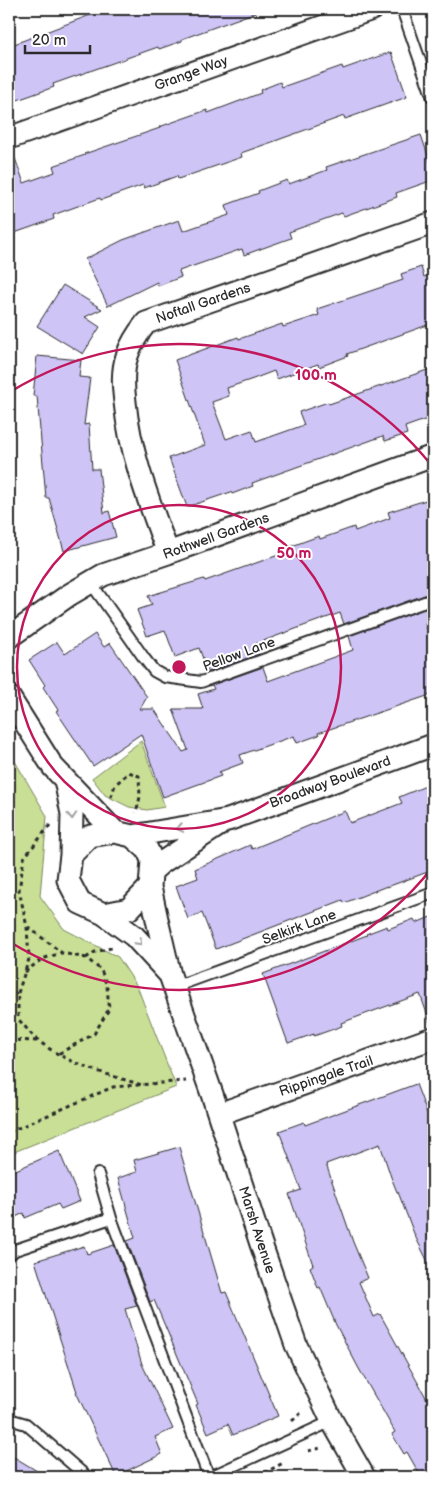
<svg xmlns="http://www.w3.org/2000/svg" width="442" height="1486" font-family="'Balsamiq Sans',sans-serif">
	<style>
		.green { fill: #c8df95; stroke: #7a8560 }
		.building { fill: #cec4f6; stroke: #2b2b2b }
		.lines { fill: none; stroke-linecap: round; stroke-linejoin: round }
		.lane-casing { stroke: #2b2b2b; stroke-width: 14 }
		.street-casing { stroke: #2b2b2b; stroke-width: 25 }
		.path { stroke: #2b2b2b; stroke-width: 3; stroke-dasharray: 4 4; stroke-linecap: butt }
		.lane { stroke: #fff; stroke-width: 10 }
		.street { stroke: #fff; stroke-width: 21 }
		.oneway { stroke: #a0a0a0 }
		.ring { fill: none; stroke: #c2185b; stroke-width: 2.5 }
		.labels { text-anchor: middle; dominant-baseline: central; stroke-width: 4; stroke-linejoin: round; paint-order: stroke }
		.street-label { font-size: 14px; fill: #2b2b2b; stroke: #fff }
		.centre { fill: #c2185b; stroke: #fff; stroke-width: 2.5 }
		.ring-label { font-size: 15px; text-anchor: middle; font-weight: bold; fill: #c2185b; stroke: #fff; stroke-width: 4; stroke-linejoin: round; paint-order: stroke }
	</style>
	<rect width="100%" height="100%" fill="#fff"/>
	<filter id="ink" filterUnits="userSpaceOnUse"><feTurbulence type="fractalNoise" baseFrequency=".02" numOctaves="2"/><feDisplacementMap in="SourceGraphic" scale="10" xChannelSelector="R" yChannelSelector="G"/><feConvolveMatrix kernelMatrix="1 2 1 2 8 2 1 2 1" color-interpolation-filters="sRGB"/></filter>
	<g filter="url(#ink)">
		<path class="green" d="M141,741L165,807L147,810L129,807L105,795L92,778Z
			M9,751L47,816L40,896L64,929L118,957L137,986L176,1087L9,1154Z"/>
		<path class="building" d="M97,9H258L259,11L182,39V41L159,49L158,47L53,84L54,87L9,103V46L98,12Z
			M391,52L407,97L345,119L344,116L275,141L241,153L242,157L178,179L177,176L144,188L143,185L101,200L100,198L53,215L54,219L9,235V150H12L24,183L55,172L53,166L85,155L84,154L160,128L159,127L207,110L208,113L261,93L260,90L280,82L282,87L342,66L343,69Z
			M421,135L433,170V180L396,193L397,197L344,216L342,213L289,232L291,238L263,248L244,255L242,249L179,271L181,277L158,286L157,282L108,306L85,259L123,240L179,220L183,231L229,215L226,205L259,193L258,191L287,180L289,184L327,170L326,167Z
			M421,267L424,277L433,273V323L347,354L348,356L319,367L318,364L277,379L274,371L253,379L227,388L229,396L212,402L226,439L252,430L256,442L304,425L299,412L328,402L329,404L433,368V417L405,427L407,434L385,441L383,436L252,483L253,486L232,494L231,492L187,507L169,458L205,445L175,360L238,337L239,339L282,324L283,327L319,315L317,309L403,280L401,274Z
			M63,285L102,309L85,317L100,327L83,354L37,326Z
			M37,356L81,360L79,377L90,378L84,425L89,424L92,469H99L104,513L109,511L116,537L64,551L49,498H46L37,396H33Z
			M426,500L427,503L433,500V592L344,624L340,613L309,624L255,644L259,654L208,672L199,648L175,657L165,630L147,636L137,610L152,605L148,596L204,579L205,581L290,551L289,547L319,536L320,539L354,527L355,531L390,518L388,512Z
			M433,606V623L425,624L430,637H427L433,654V694L318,733L319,735L297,743L294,736L240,755L243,763L219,772L221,776L163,797L141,734L93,766L56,711L58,710L43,687L45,685L29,660L57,642L65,654L95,634L104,647L110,643L147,697L140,709H154L183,752L188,750L173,709H203L198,694L214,689L212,685L263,667L268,681L287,674L353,650L349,636Z
			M433,783V870L387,887V886L344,903L343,900L216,949L202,913L188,919L176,886L198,878L195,869L250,845L252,849L345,811L350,823L402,803L399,797Z
			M433,916V1025H431L420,994L341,1023L342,1026L314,1036V1034L288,1043L263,974L367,935L366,934L387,926L388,929L414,919L416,923Z
			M416,1084L433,1129V1272L415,1236L398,1192H397L391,1177L380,1144L326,1164L353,1242L368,1278L359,1282L374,1317L380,1314L433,1410V1477H421L407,1452L404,1454L392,1434L395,1432L358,1367L336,1325L320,1287L318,1288L310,1267L313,1265L289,1194L301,1190L279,1131L304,1122L305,1125Z
			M179,1147L222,1293L226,1292L278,1416L233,1435L228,1424L208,1433L196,1405L198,1404L154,1300L150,1302L127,1241L135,1238L118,1178L137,1172L134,1160Z
			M59,1151L80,1201L61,1209L58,1204L25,1218L24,1213L9,1220V1173Z
			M114,1245L137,1306L125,1309L142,1364L173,1429L155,1437L162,1454L116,1476L76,1392H77L35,1261L84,1246L87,1254Z
			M9,1454L47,1477H9Z"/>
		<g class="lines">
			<g class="lane-casing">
				<path id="lane" d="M402,9L433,98
					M91,583L144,658L154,671L165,677L201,682L433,599
					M174,987L433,893
					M98,1174L111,1218L209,1477
					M9,1255L15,1250L111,1218
					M9,1419L26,1424L87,1477
					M210,1477L332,1421"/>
			</g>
			<g class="street-casing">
				<path id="street" d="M9,138L372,9
					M168,553C150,504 130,455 125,402C123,386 122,371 127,356C131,343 138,333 146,323L433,223
					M9,637L69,595L103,575L168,553L433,456
					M9,697L53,767L115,832
					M65,780L72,814L71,855
					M115,832L132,836L147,849L152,860L150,887L129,909L104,914L80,903L68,880L71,855L90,836Z
					M132,836L228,820L433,745
					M152,871L161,863L219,825
					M150,887L158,924L170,975L213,1097L261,1244L296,1345L332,1421L364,1477
					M104,914L134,936L170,975
					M219,1114L433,1038"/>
			</g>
			<path class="path" d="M111,797L115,785L129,772L139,776L140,797L136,813
				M50,825L24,858L19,890L27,927L29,959L18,993V1019C25,1026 31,1035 39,1041C68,1065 107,1074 142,1085
				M28,927L62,953L86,958L101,970L107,986L109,1009L94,1034L58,1054
				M86,958L95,952L115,947
				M25,972L42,959L61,953
				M9,999L17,993
				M9,1040L38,1041
				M9,1132L113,1087L186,1081
				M292,1421L301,1413
				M308,1451L321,1448
				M257,1477L283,1463"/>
			<use href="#lane" class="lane"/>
			<use href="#street" class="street"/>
		</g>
		<defs><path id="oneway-chevron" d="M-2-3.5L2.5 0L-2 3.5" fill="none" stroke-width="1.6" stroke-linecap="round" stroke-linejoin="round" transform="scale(1.25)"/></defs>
		<g class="oneway">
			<use href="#oneway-chevron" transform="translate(72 816) rotate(87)"/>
			<use href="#oneway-chevron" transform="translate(180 828) rotate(170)"/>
			<use href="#oneway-chevron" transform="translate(139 942) rotate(47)"/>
		</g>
	</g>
	<g class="ring">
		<circle cx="179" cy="667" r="162"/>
		<path d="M432 868A323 323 0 0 1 10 942M10 392A323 323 0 0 1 432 466"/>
	</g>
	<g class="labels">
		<g class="street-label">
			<text transform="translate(191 73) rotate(-20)">Grange Way</text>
			<text transform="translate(203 303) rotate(-19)">Noftall Gardens</text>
			<text transform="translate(216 536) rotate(-20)">Rothwell Gardens</text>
			<text transform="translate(239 654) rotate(-20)">Pellow Lane</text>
			<text transform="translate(330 782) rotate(-20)">Broadway Boulevard</text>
			<text transform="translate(299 927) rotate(-20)">Selkirk Lane</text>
			<text transform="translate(326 1076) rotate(-19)">Rippingale Trail</text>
			<text transform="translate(257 1230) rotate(72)">Marsh Avenue</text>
		</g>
	</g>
	<circle cx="179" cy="667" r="8" class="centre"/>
	<g class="ring-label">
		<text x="316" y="380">100 m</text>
		<text x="294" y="558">50 m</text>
	</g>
	<rect width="442" height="1486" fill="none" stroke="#fff" stroke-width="30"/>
	<rect x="15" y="15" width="412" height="1456" fill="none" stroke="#2b2b2b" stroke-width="2" filter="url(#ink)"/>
	<path d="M25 45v8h65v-8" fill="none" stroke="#2b2b2b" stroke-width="2.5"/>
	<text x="32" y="45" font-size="15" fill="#2b2b2b" stroke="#ffffff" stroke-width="4" paint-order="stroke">20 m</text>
</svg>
